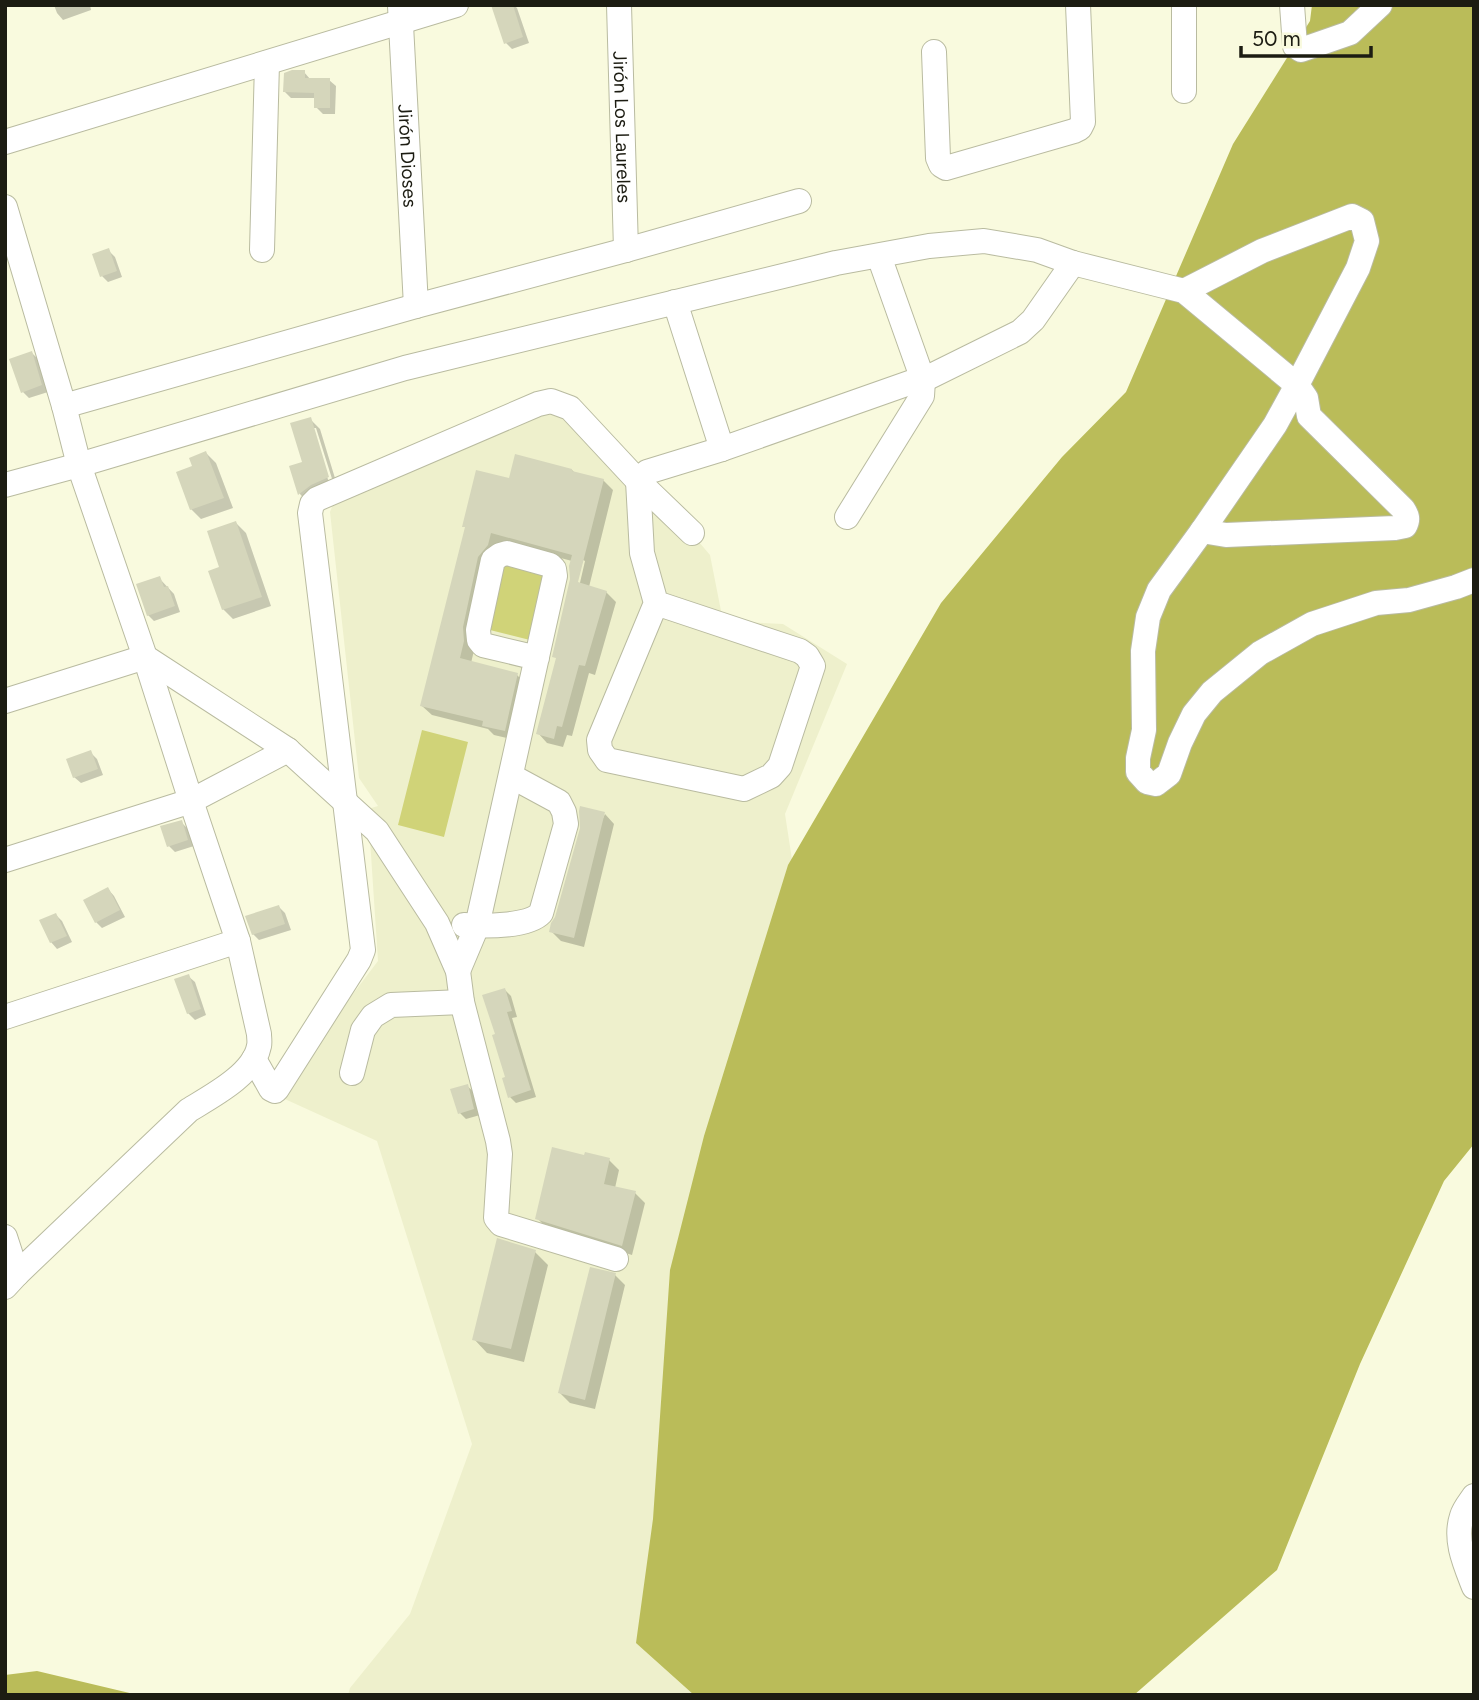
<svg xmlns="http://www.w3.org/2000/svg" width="1479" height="1700" font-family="Figtree,sans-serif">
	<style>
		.built { fill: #eef0cc }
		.green { fill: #d0d378 }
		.forest { fill: #babc59 }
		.shadow { fill: #0003; fill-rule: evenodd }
		.building { fill: #d5d6bb }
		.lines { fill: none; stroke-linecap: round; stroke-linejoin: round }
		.minor-casing { stroke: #b9bba0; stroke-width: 26 }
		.minor { stroke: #fff; stroke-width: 24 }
		.labels { text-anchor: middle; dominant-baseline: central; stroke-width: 5; stroke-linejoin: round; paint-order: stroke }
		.street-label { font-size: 19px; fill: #1c1c12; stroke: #f9fade }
	</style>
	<rect width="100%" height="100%" fill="#f9fade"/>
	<path class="built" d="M559,403L584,407L710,555L723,621L783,624L847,664L785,814L819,1036L1089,1695H348L350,1688L410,1614L472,1444L377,1141L276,1095L378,961L368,809L378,806L359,778L330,512L339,488Z"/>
	<path class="green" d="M502,563L546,574L530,640L486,629Z
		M422,730L468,742L444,837L398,825Z"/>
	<path class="forest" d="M1312,5H1474V1144L1444,1181L1360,1364L1277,1570L1134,1695H694L636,1643L653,1519L670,1270L704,1136L788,865L941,603L1062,457L1126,392L1233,144L1310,21Z
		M37,1671L138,1695H5V1675Z"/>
	<path class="shadow" d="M54,5H90L91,10L63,20L57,13Z
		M499,5H514L517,8L529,43L512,49L506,43Z
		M304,72L310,79L329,80L336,86L335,114H323L316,107V98H291L285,92Z
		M108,250L115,257L122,277L108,282L102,276Z
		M32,353L38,359L48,392L29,398L23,392Z
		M310,419L320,429L338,488L309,504L300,494L291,467L304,463ZM312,428H316L334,485L330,486Z
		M206,453L216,463L233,508L201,519L191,509L194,467Z
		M572,470L575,473L603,480L613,490L589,587L606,592L616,602L595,675L589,673L572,736L567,735L563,747L547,743L538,733L557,659L571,579L572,561L500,542L471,663L517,675L527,685L515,740L494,735L488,729L432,715L422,706L467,529L510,480ZM583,560L585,561L579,587L576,586Z
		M236,523L246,533L271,606L233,619L223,609L221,568Z
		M159,578L174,594L180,612L154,621L148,615Z
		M90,752L97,759L103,775L81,783L74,777Z
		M605,814L614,824L584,947L561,941L551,931Z
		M181,822L187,828L194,846L175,852L169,846Z
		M108,889L114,896L125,917L102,928L96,922Z
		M279,907L285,913L291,930L259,940L253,934Z
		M56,915L62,921L72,942L57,949L51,942Z
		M188,976L195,982L206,1015L195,1020L188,1013Z
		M505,990L511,996L517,1017L512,1018L536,1097L516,1103L510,1097L508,1078L497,1035Z
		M467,1086L474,1092L480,1115L466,1119L460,1113Z
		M585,1157L609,1160L619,1170L615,1188L635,1193L645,1203L632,1255L547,1228L537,1218Z
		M535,1252L548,1265L524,1362L487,1353L474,1339Z
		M615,1275L625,1285L595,1409L570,1403L560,1393Z"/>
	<path class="building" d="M491,5H513L523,37L504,44Z
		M292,70H305V78H330V108H314V93L283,92L284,73Z
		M109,248L117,271L100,277L92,254Z
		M32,351L42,385L21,393L9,359Z
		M311,417L329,477L311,485L298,495L289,466L302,462L290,423Z
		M206,451L224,498L190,510L176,472L192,466L189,458Z
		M515,454L572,469V471L604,479L578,582L607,591L585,666L579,665L562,727L557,726L554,739L536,734L556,658L552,657L570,579L569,566L572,555L491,533L488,545L478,557L463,627L464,641L460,658L518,673L505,731L482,726L483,721L420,706L465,527H462L476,470L509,478Z
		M236,521L262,597L222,610L208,571L219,567L207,531Z
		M160,576L164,587L168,586L175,606L147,616L136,584Z
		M91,750L98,769L73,778L66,759Z
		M580,806L605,812L574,938L549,932L551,923L555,917L580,828L579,811Z
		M182,820L188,840L167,847L160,826Z
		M108,887L120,910L95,923L83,900Z
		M279,905L285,924L252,935L245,916Z
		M56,913L67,936L50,943L39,920Z
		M189,974L201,1009L187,1014L174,979Z
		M505,988L512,1011L507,1012L531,1090L508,1098L502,1078L505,1077L492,1035L495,1034L482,995Z
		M468,1084L474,1109L458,1114L450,1089Z
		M552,1147L584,1155L585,1152L610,1158L604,1184L636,1191L622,1246L535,1219Z
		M497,1238L536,1250L511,1349L472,1340Z
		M590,1267L616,1273L585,1400L558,1393Z"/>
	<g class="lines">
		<g class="minor-casing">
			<g id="minor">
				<path id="s1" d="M619,5L626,250"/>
				<path d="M1184,5V91"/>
				<path d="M1292,5L1295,46L1301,50L1350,33L1380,5"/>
				<path id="s2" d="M400,6L416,306"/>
				<path d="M934,52L938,158L941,165L946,168L1074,131L1080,128L1083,122L1078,5"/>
				<path d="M5,142L456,5"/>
				<path d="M5,207L64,406L79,465L145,657L191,801L238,941L259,1034C259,1038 260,1042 259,1046C254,1074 212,1096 189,1110L17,1274L5,1287"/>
				<path d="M262,250L267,63"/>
				<path d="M1184,291L1262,251L1352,216L1362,221L1367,241L1358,268L1297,385L1275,425L1202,531L1159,590L1148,617L1143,651L1144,730L1138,758V772L1147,782L1156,784L1169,774L1180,743L1194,714L1212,692L1260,653L1312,624L1376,603L1409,600L1456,587L1474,580"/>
				<path d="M675,302L722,449L912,382L923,380L1020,332L1033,320L1073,263"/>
				<path d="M64,406L416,306L626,250L799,201"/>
				<path d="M5,485L79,465L405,368L836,263L929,246L984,241L1037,250L1073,263L1184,291L1297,385L1306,398L1309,416L1403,509C1407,515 1409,519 1405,526L1395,528L1226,535L1202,531"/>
				<path d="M847,517L922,396L923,380L879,256"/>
				<path d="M656,603L800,651L807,656L813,666L780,766L771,776L744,789L607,760L600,750L599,740L656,603L642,553L638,481L647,472L722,449"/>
				<path d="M5,701L145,657L288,750L377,831L437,923L458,971L462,1002L498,1141L500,1154L496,1218L501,1224L616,1259"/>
				<path d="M5,860L191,801L288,750"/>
				<path d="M464,925C482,926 528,927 541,913L566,824L564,812L559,802L511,776"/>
				<path d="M458,971L477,926L555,576L554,569L550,565L507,553L500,555L493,560L478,630L479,640L483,645L537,658"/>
				<path d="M5,1017L238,941"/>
				<path d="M254,1059L271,1089L275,1091L277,1089L359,960L363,950L310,513L312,504L317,499L538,404L551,401L570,408L638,481L692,533"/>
				<path d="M352,1073L363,1030L373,1016L391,1005L462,1002"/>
				<path d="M5,1237L17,1274"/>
				<path d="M1474,1496C1470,1502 1464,1509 1462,1516C1454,1540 1465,1564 1474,1587"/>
			</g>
		</g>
		<use href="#minor" class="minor"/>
	</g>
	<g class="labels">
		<g class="street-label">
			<text stroke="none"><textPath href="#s1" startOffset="122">Jirón Los Laureles</textPath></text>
			<text stroke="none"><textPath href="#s2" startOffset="150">Jirón Dioses</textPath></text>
		</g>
	</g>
	<rect width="1479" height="1700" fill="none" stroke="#1c1c12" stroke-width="14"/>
	<path d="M1241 46v10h130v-10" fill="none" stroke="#1c1c12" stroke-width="3.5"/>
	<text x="1252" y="46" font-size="21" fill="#1c1c12" stroke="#f9fade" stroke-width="5" paint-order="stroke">50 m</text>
</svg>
